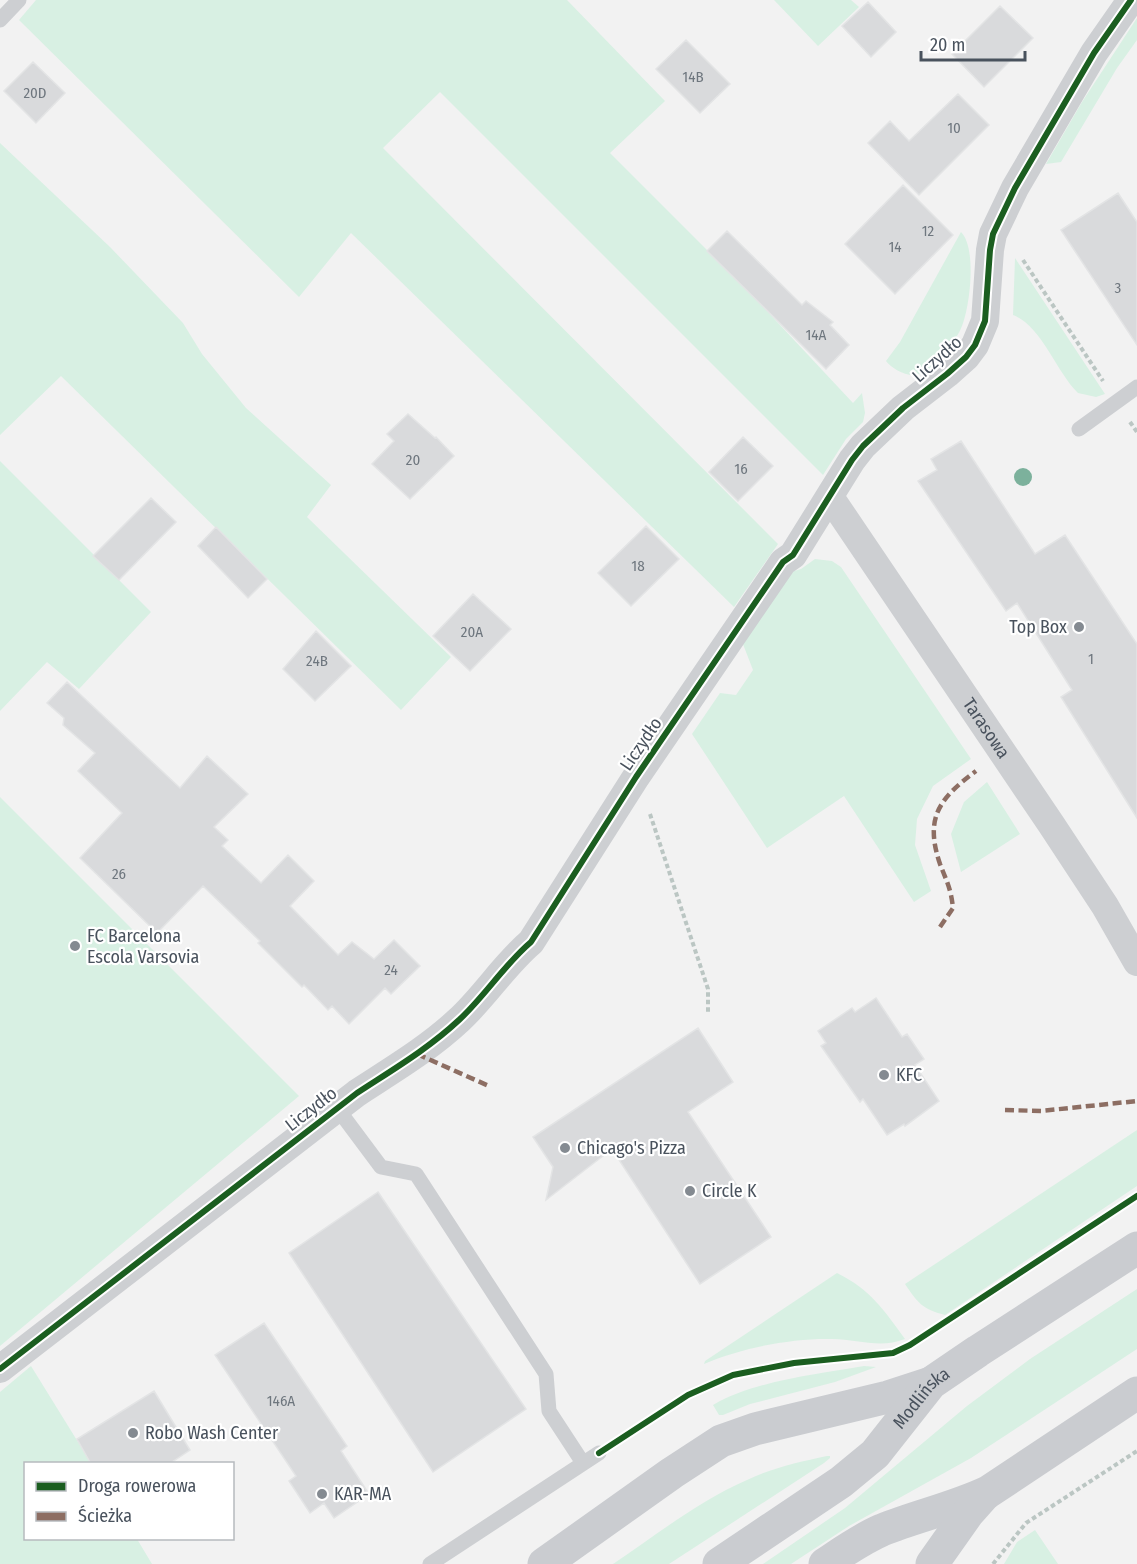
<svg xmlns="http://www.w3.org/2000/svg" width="1137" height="1564" font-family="'Fira Sans Condensed',sans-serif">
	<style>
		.green { fill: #d8f0e3 }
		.building { fill: #d9dadc; stroke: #e3e4e5; stroke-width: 1.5 }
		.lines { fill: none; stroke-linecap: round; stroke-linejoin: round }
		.path { stroke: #bbc6c3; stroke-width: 4; stroke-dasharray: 4.5 3; stroke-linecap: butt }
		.service { stroke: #cdcfd2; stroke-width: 15 }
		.minor { stroke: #cdcfd2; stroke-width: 28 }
		.primary { stroke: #caccd0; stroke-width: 33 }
		.quiet { stroke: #8d6e63; stroke-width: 4.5; stroke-dasharray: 9 4.5; stroke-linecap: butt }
		.cycleway-casing { stroke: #fff; stroke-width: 10 }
		.cycleway { stroke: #1b5e20; stroke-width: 6 }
		.tree { fill: #7cb19c }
		.poi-dot { fill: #848a91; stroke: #fff; stroke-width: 2 }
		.labels { text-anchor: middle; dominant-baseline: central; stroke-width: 4.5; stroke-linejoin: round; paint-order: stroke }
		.number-label { font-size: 15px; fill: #6e767e }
		.street-label { font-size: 18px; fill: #49525d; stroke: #fff }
		.poi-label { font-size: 18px; fill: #49525d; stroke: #fff; text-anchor: start }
	</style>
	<rect width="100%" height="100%" fill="#f2f2f2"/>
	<path class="green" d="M36,0H567L665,101L610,153L752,295L853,403L862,393L865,413L863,422L846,439L823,475L440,92L383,148L778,544L734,607L351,233L299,297L19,20Z
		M774,0H851L859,7L818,46Z
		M1137,18V40L1117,68L1061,162L1046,164L1082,102Z
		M0,143L110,247L183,323L202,354L246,408L331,485L307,517L451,657L401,710L61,376L0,435Z
		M961,232C977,248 970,306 962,326C957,340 933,370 919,374C908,378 892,369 886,361L900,342Z
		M1015,258L1105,394L1096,397L1078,393C1057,373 1041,325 1013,315Z
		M0,461L151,612L79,689L47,662L0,711Z
		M815,559L832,561L841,567L971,759L933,786L917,819L915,845L931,891L914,902L844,796L767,848L692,734L720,693L736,695L753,670L741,639L791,572L801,569Z
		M987,782L1020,834L961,872L951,834L964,802Z
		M0,797L299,1096L0,1346Z
		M1137,1130V1186L945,1315C922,1309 918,1303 905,1284Z
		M837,1273C871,1290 883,1309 905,1339C880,1349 857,1339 832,1339C792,1338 741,1348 704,1364L705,1361Z
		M1137,1289V1349L971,1458L849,1526L791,1564H763L845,1508L967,1406L1030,1359Z
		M31,1366L91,1463L26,1464V1538L137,1539L152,1564H0V1392Z
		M864,1366L876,1367L835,1382L750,1404L723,1415H719L713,1405C754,1381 817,1374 864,1366Z
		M827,1456H830V1458L824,1463L669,1564H613C656,1535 699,1501 747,1480C772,1468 799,1462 827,1456Z
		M1035,1530L1058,1564H1004L1017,1542Z"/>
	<path class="building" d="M868,2L896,32L871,57L842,26Z
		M1000,6L1033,38L984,87L952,54Z
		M686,40L730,84L700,113L656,69Z
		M33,62L65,93L36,123L4,91Z
		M958,94L989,125L919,195L868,143L890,121L909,141Z
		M903,185L953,235L895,294L845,244Z
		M1118,193L1137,222V345L1061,230Z
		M727,231L802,305L806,301L833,322L830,325L849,345L826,369L707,251Z
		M408,414L435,438L436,437L454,456L410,499L372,464L394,441L387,434Z
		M743,437L773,466L738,501L709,472Z
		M961,441L1035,554L1065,535L1137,644V818L1061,697L1072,690L1017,603L1006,611L918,481L937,470L931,459Z
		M151,498L176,522L119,580L93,556Z
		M646,526L679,559L631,606L598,573Z
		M216,527L267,579L248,598L198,546Z
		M473,594L511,629L470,671L433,636Z
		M316,631L351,666L315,701L283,669Z
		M67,682L180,788L207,756L248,794L214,827L228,840L222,846L261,883L288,855L314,881L290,906L338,955L352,942L374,959L394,940L420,966L391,994L385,988L349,1024L332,1006L328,1010L304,985L302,987L258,943L260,941L203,886L157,933L80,858L122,813L78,771L95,753L63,725L64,718L47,703Z
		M876,998L902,1037L907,1034L924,1059L915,1065L939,1101L905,1126L904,1124L887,1135L863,1099L860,1102L821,1046L826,1043L818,1031L852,1008L855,1012Z
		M698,1028L733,1082L688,1112L771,1237L700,1284L612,1149L546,1200L553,1167L533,1137Z
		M378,1192L526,1409L433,1472L289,1253Z
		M264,1323L347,1446L341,1451L369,1494L334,1518L324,1503L310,1513L289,1481L296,1476L215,1355Z
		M154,1391L190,1450L169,1464H91L77,1439Z"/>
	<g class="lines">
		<path class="path" d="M1023,260L1103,381
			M1130,422L1137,432
			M650,814L708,989V1012
			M993,1564L1026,1523L1137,1451"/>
		<path class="service" d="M0,20L19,0
			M1079,429L1137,387
			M337,1108L381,1167L416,1174L546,1374L549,1411L583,1463
			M430,1564L599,1453"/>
		<g class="minor">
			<path id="s1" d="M830,497L1051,824L1105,906L1137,962"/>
			<path d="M0,1369L357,1093C392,1070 428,1049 459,1020C485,996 504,965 531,942L636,777L783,562L793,555L852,460L863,446L903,408L947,374L966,357L975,345L985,321L990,250L993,234L1015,188L1094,53L1131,0"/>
		</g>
		<g class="primary">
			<path d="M544,1564L672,1473L721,1441L755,1429L888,1397L931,1383"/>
			<path id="s2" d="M719,1564L841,1482L875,1454L931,1383L978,1351L1137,1248"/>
			<path d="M825,1564C843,1552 861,1539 882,1530C917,1516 954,1508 988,1492L1137,1393"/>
			<path d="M932,1564L968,1513L984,1495"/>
		</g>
		<path class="quiet" d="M940,927L953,908C951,889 947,882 940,864C924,817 940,798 976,771
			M417,1054L489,1086
			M1005,1110L1041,1111L1137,1101"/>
		<g class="cycleway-casing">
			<path id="cycleway" d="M0,1369L357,1093C392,1070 428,1049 459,1020C485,996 504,965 531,942L636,777L783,562L793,555L852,460L863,446L903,408L947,374L966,357L975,345L985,321L990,250L993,234L1015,188L1094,53L1131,0
				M599,1453L688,1395L733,1375L794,1363L893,1353L910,1345L1137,1196"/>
		</g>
		<use href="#cycleway" class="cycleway"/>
	</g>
	<circle class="tree" cx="1023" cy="477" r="9"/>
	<g class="poi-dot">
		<circle cx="1079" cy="627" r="6"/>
		<circle cx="75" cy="946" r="6"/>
		<circle cx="884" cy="1075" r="6"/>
		<circle cx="565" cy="1148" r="6"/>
		<circle cx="690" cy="1191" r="6"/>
		<circle cx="133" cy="1433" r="6"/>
		<circle cx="322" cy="1494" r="6"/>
	</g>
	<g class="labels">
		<g class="number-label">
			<text x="693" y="77">14B</text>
			<text x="35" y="93">20D</text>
			<text x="954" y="128">10</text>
			<text x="928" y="231">12</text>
			<text x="895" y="247">14</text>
			<text x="1118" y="288">3</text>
			<text x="816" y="335">14A</text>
			<text x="413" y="460">20</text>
			<text x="741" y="469">16</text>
			<text x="638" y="566">18</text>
			<text x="472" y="632">20A</text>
			<text x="1091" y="659">1</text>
			<text x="317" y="661">24B</text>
			<text x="119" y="874">26</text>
			<text x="391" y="970">24</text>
			<text x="281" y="1401">146A</text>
		</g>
		<g class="street-label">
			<text transform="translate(937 359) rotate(-42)">Liczydło</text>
			<text stroke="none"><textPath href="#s1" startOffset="279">Tarasowa</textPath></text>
			<text transform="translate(641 744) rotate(-56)">Liczydło</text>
			<text transform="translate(311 1109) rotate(-38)">Liczydło</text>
			<text stroke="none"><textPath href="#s2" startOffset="264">Modlińska</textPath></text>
		</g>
		<g class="poi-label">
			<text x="1067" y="627" text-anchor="end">Top Box</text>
			<text x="87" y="936">FC Barcelona<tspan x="87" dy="21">Escola Varsovia</tspan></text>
			<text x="896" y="1075">KFC</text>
			<text x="577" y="1148">Chicago's Pizza</text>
			<text x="702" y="1191">Circle K</text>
			<text x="145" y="1433">Robo Wash Center</text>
			<text x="334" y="1494">KAR-MA</text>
		</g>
	</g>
	<rect x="24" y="1462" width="210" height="78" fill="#ffffff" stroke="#b6babe" stroke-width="1.5"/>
	<rect x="36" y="1482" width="30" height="9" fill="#1b5e20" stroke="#b6babe" stroke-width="1.5"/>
	<text x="78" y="1492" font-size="18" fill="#49525d">Droga rowerowa</text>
	<rect x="36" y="1512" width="30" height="9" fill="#8d6e63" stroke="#b6babe" stroke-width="1.5"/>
	<text x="78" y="1522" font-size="18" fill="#49525d">Ścieżka</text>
	<path d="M921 51v9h104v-9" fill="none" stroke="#49525d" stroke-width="3"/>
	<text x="930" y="51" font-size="18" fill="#49525d" stroke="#ffffff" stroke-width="4.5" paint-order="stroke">20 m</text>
</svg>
